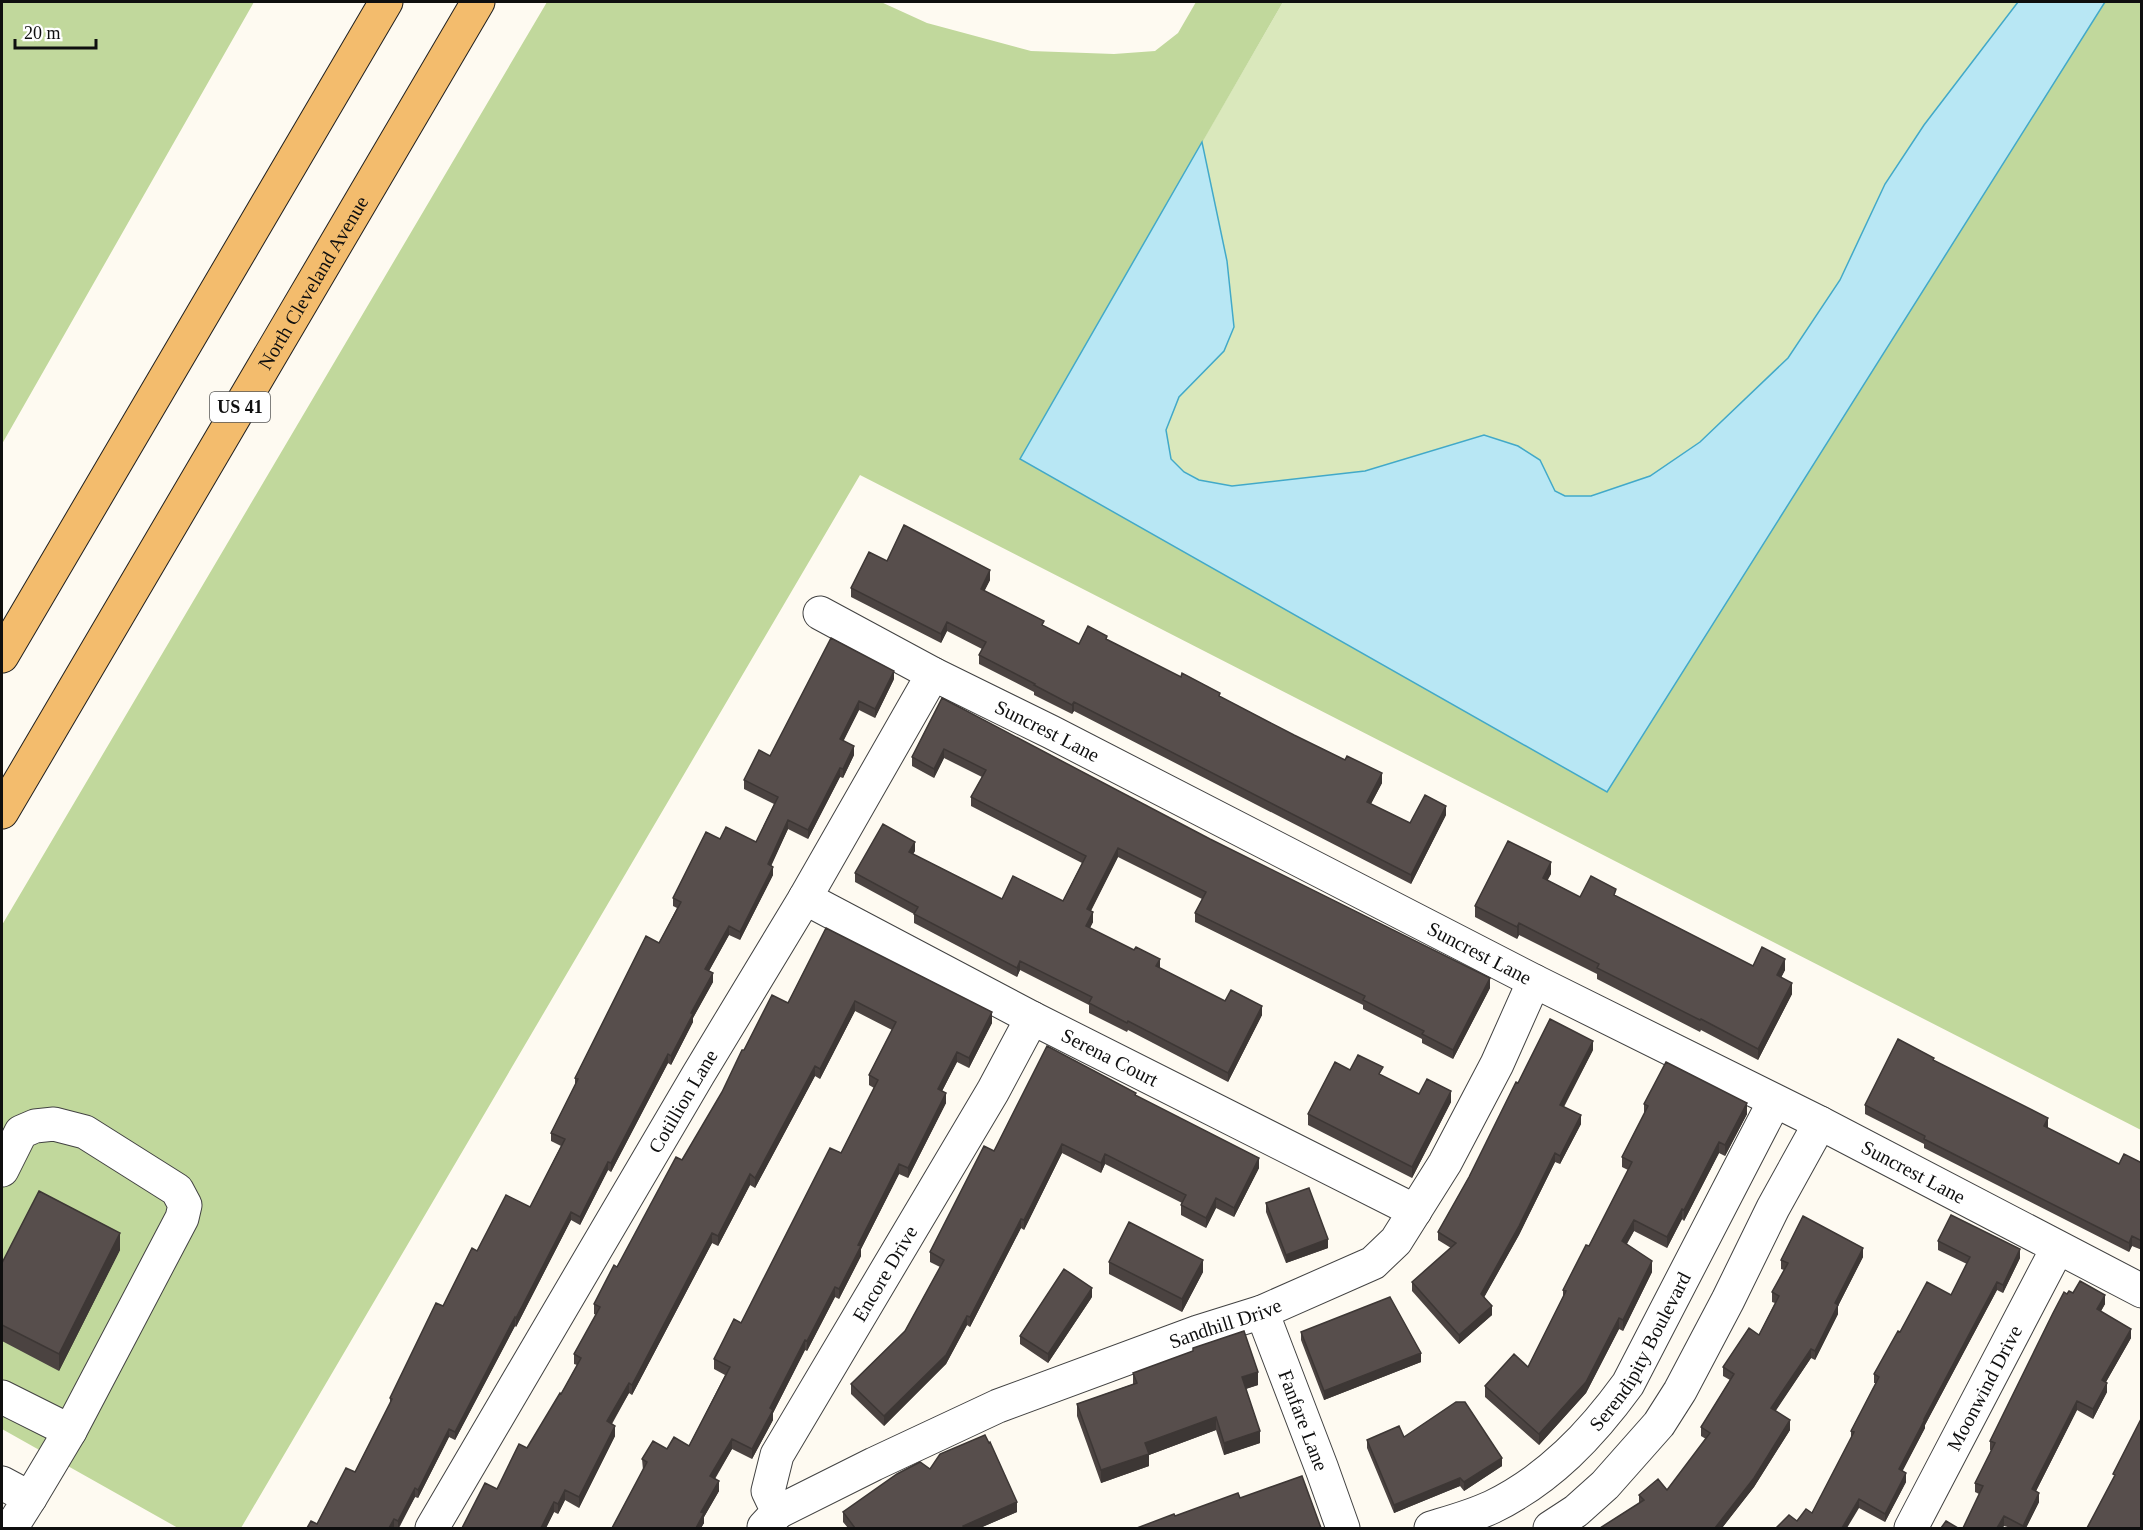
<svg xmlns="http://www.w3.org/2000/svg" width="2143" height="1530" font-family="'Times New Roman',serif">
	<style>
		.green { fill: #dae8bc }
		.forest { fill: #c1d89c }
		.water { fill: #b8e7f4; stroke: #42a9c8; stroke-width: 1.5 }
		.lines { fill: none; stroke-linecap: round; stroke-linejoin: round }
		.minor-casing { stroke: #424242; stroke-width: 35 }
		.major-casing { stroke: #202020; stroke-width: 35 }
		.minor { stroke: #fff; stroke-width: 33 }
		.major { stroke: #f3bc6d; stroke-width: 33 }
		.wall { fill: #4b4341 }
		.shaded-wall { fill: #3d3735 }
		.building { fill: #574e4c; stroke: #3d3735; stroke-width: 1.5 }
		.labels { text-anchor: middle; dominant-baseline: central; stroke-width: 6; stroke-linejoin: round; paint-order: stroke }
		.shield { fill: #fff; stroke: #575757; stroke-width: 1.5 }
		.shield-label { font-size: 18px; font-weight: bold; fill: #0f0f0f }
		.street-label { font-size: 20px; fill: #0f0f0f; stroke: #fff }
	</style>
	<rect width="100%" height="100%" fill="#fefaf1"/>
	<path class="green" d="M1283,2H2018L1924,125L1885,184L1840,280L1788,358L1700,442L1650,476L1591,496H1565L1554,491L1549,481L1484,435L1365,471L1232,486L1199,480L1184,472L1171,459L1165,430L1179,397L1193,382L1234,327L1227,261L1202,142Z"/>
	<path class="forest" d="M2,2H254L2,444Z
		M547,2H881L927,23L1031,51L1114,54L1155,51L1178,33L1196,2H1283L1020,459L1607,792L2105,2H2141V1130L860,475L241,1528H178L2,1429V925Z"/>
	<path class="water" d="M2018,2H2105L1607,792L1020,459L1202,142L1227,261L1234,327L1224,351L1179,397L1166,430L1171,459L1184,472L1199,480L1232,486L1365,471L1484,435L1518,446L1540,460L1555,491L1565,496H1591L1650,476L1700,442L1788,358L1840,280L1885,184L1924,125Z"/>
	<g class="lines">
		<g class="minor-casing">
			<g id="minor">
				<path id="s1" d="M820,613L933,674L1051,732L1534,981L1820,1123L2142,1291"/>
				<path id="s2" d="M805,898L1032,1018L1415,1211"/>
				<path d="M2,1170L21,1132L35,1126L54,1124L85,1132L177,1190L185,1205L182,1218L70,1431L2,1397"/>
				<path id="s3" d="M1262,1312L1322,1469L1343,1528"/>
				<path d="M2,1483L30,1498L11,1528"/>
				<path d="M30,1498L70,1431"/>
				<path id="s4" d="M778,1512L874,1464L998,1406L1198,1332L1262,1312L1373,1263L1396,1241L1445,1163L1497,1064L1534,981"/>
				<path id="s5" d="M764,1527L778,1512L768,1491L777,1455L993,1091L1032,1018"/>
				<path id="s6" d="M432,1528L698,1075L805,898L933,674"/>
				<path id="s7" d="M1431,1528C1451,1522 1473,1516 1492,1507C1549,1479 1591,1435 1628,1384L1774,1102"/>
				<path d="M1550,1528L1576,1511L1605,1485L1659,1424L1680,1391L1728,1300L1773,1208L1820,1123"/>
				<path id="s8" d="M1911,1528L2057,1249"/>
			</g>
		</g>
		<g class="major-casing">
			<g id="major">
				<path d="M2,656L386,2"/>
				<path id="s9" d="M2,812L478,2"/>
			</g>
		</g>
		<use href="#minor" class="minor"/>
		<use href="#major" class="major"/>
	</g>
	<path class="wall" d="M887,561L990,580L984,591L1044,626L1079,644L1107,640L1220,697L1382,783L1371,804L1410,823L1446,815L1411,884L1074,711L1072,714L1034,695V692L979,664V655L982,649L947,631L941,643L851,597V588Z
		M894,679L875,718L859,710L843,741L854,755L843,778L840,777L808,839L788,829L771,865L773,875L740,940L729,935L709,971L713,982L693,1018V1022L671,1065L668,1063L611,1172L608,1170L580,1225L571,1220L516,1327L515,1326L455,1440L449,1437L418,1498L415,1497L399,1528L317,1524L355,1472L390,1404V1398L443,1306L530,1207L561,1146L551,1141V1133L575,1085V1078L659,943L677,908L673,906V898L720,839L756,842L774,804L744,789V780L770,756Z
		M942,698L1490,988L1453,1059L1422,1043V1039L1363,1009V1005L1195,922V913L1202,899L1118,857L1091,911L1093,922L1090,928L1160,968L1225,1001L1262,1015L1228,1082L1128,1030L1127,1032L1089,1013V1005L1020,970L1017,977L914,923V914L855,882V873L915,851L913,854L1002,899L1063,901L1082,863L971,806V797L982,777L944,758L934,778L912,766V757Z
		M1551,874L1547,880L1580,897L1616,896L1753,966L1785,970L1781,977L1792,994L1758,1060L1701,1030L1700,1032L1597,979V974L1519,935L1517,939L1475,917V906Z
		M826,928L992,1023L969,1068L957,1062L942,1091L946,1103L908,1178L899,1174L861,1249V1256L839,1299L835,1297L807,1351L805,1350L773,1413V1420L752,1459L732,1449L715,1479L719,1491L704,1517V1523L701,1528H612L643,1470L642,1459L667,1449L689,1446L725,1375L714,1369V1359L741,1323L841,1153L874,1088L869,1085V1075L892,1030L855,1011L820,1079L815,1076L755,1188L750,1185L718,1246L712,1243L632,1395L629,1393L612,1424L615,1436L579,1508L565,1500L558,1514L554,1512L546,1528H462L497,1489L527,1448L561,1394L577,1365L574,1364V1354L596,1315L594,1314V1304L682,1160L722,1092L744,1050L788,1003Z
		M1593,1050L1564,1107L1581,1124L1560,1164L1555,1162L1519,1235L1484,1297L1492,1315L1459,1344L1412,1291V1282L1451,1248L1438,1240V1232L1469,1177L1518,1083Z
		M1934,1061L2048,1128L2119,1164L2142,1163V1250L2132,1246L2129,1252L1924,1148V1144L1865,1114V1105Z
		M1350,1070L1383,1076L1419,1094L1451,1102L1412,1178L1308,1125V1114Z
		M1136,1096L1259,1168L1234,1217L1216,1208L1206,1228L1181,1215V1205L1182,1203L1105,1164L1101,1173L1062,1153L1024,1230L1021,1228L970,1327L967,1325L946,1364L884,1426L851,1394V1384L905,1331L940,1267L930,1262V1252L994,1151Z
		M1644,1104L1747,1114L1725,1156L1719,1153L1684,1221L1682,1219L1667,1248L1634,1231L1627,1244L1652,1272L1623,1331L1619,1329L1586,1393L1539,1445L1485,1397V1386L1528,1367L1563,1297V1290L1589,1246L1628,1170L1622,1167V1157L1644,1114Z
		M1266,1203L1328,1248L1286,1263L1266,1212Z
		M1938,1241L2020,1258L2003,1293L1997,1290L1925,1425V1428L1902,1471L1906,1482L1885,1522L1859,1508L1797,1521L1812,1513L1851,1439V1431L1876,1383H1874V1374L1900,1332L1951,1295L1967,1264L1938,1250Z
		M120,1250L59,1371L2,1341V1263Z
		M1863,1257L1838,1306V1314L1815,1360L1811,1358L1775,1411L1790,1430L1754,1487L1722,1528H1600L1639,1503V1495L1667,1490L1706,1439L1701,1436V1427L1730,1380L1723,1376V1367L1759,1335L1775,1303L1772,1302V1292L1784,1270L1781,1269V1260Z
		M1109,1262L1203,1272L1182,1312L1109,1274Z
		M2073,1293L2105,1304L2101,1311L2131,1338L2106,1382L2107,1392L2093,1419L2077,1410L2036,1491L2039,1502L2026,1528H2011L2004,1526L1979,1494L1975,1492V1483L1992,1451L1990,1450V1441L2067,1294Z
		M1092,1297L1048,1363L1020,1344V1336Z
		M1301,1332L1421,1362L1324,1400L1301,1340Z
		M1193,1348L1258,1385L1246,1389L1260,1443L1224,1455L1216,1430L1149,1455V1466L1101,1483L1077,1416V1404L1133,1384V1373L1193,1351Z
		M1404,1437L1502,1466L1464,1491L1460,1486L1394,1513L1367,1448V1440Z
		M930,1469L1017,1512L980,1528H848L843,1522V1512Z"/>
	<path class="shaded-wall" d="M990,570V580L981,598V589Z
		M947,622V631L941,643V634Z
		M894,671V679L875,718V709Z
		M859,701V710L840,748V739Z
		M1074,702V711L1072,714V705Z
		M854,746V755L843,778V769Z
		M944,749V758L934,778V769Z
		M840,768V777L808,839V830Z
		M1382,773V783L1367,811V802Z
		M1446,806V815L1411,884V875Z
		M788,820V829L768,873V864Z
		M915,842V851L909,861V852Z
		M1118,848V857L1087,918V909Z
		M1551,862V874L1543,889V878Z
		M773,867V875L740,940V932Z
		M1093,912V922L1086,935V926Z
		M1519,923V935L1517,939V927Z
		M729,926V935L705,978V969Z
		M1160,959V968L1156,966Z
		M1785,959V970L1777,986V975Z
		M1020,961V970L1017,977V968Z
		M713,973V982L693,1018V1022L671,1065V1056L691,1013Z
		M1490,978V988L1453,1059V1050Z
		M1792,983V994L1758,1060V1049Z
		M855,1001V1011L820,1079V1069Z
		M1262,1006V1015L1228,1082V1073Z
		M992,1012V1023L969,1068V1058Z
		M1593,1041V1050L1560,1113V1105Z
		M957,1052V1062L938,1099V1089Z
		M668,1054V1063L611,1172V1163Z
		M815,1066V1076L755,1188V1178Z
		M1451,1091V1102L1412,1178V1167Z
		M946,1093V1103L908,1178V1168Z
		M1747,1103V1114L1725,1156V1145Z
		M1581,1115V1124L1560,1164V1156Z
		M2048,1118V1127L2044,1135V1126Z
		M1719,1142V1153L1684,1221V1210Z
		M1062,1144V1153L1024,1230V1220Z
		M1555,1153V1162L1519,1235L1481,1303V1294Z
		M1105,1154V1164L1101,1173V1163Z
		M1259,1158V1168L1234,1217V1208Z
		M608,1162V1170L580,1225V1217Z
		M899,1164V1174L861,1249V1256L839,1299V1289L858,1245Z
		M750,1174V1185L718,1246V1236Z
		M1216,1198V1208L1206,1228V1218Z
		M1682,1209V1219L1667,1248V1237Z
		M571,1212V1220L516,1327V1318Z
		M1021,1219V1228L970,1327V1317Z
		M1634,1220V1231L1622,1251V1241Z
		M120,1233V1250L59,1371V1354Z
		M712,1233V1243L632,1395V1385Z
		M2132,1236V1246L2129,1252V1243Z
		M1328,1239V1248L1286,1263V1255Z
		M1863,1248V1257L1838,1306V1314L1815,1360V1351L1835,1303Z
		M2020,1249V1258L2003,1293V1285Z
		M1203,1260V1272L1182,1312V1299Z
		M1652,1261V1272L1623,1331V1320Z
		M1997,1282V1290L1925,1425V1428L1899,1478V1469L1924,1419Z
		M835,1287V1297L807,1351V1341Z
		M1092,1288V1297L1048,1363V1354Z
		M2105,1295V1304L2097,1318V1309Z
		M1492,1306V1315L1459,1344V1335Z
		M967,1316V1325L946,1364L884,1426V1416Z
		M515,1317V1326L455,1440V1432Z
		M1619,1318V1329L1586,1393L1539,1445V1434Z
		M2131,1329V1338L2102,1389V1380Z
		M805,1340V1350L773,1413V1420L752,1459V1449L770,1408Z
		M1811,1349V1358L1771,1418V1408Z
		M1421,1353V1362L1324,1400V1391Z
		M1258,1372V1385L1242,1390V1377Z
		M629,1383V1393L607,1431V1421Z
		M2107,1383V1392L2093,1419V1409Z
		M2077,1401V1410L2032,1499V1489Z
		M1216,1417V1430L1149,1455V1466L1101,1483V1470L1145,1443Z
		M1790,1420V1430L1754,1487L1722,1528H1715Z
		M615,1426V1436L579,1508V1497Z
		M449,1429V1437L418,1498V1490Z
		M1260,1431V1443L1224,1455V1443Z
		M732,1439V1449L710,1486V1476Z
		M1502,1458V1466L1464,1491V1482Z
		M1906,1473V1482L1885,1522V1514Z
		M1460,1478V1486L1394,1513V1505Z
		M719,1481V1491L704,1517V1523L701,1528H696L701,1512Z
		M415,1488V1497L398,1528V1521Z
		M565,1490V1500L558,1514V1504Z
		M2039,1493V1502L2026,1528H2023V1526Z
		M1859,1499V1508L1847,1528H1842Z
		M554,1502V1512L546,1528H541Z
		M1017,1502V1512L980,1528H963V1526Z
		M2004,1516V1526L2003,1528H1997Z
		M394,1519V1528H389Z"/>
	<path class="building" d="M904,525L990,570L981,589L1044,621L1042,625L1079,644L1088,626L1107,636L1106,639L1181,677L1182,673L1220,693L1219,696L1294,735L1345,760L1347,756L1382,773L1367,802L1410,823L1425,795L1446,806L1411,875L1074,702L1072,705L1034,685L1035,684L979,655L986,642L947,622L941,634L851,588L869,552L887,561Z
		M831,638L894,671L875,709L859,701L840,739L854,746L843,769L840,768L808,830L788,820L768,864L773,867L740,932L729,926L705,969L713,973L691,1013L693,1014L671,1056L668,1054L611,1163L608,1162L580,1217L571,1212L516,1318L515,1317L455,1432L449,1429L418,1490L415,1488L398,1521L394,1519L389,1528H307L311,1521L317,1524L346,1468L355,1472L392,1399L390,1398L436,1303L443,1306L472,1248L477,1251L506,1195L530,1207L565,1139L551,1133L578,1079L575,1078L646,936L659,943L681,902L673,898L706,832L720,839L726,827L756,842L778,797L744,780L759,750L770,756Z
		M942,698L1210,839L1490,978L1453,1050L1422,1034L1424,1031L1363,1000L1365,996L1195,913L1206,892L1118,848L1087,909L1093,912L1086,926L1134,950L1136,947L1160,959L1156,966L1225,1001L1231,990L1262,1006L1228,1073L1128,1021L1127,1023L1089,1003L1092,997L1020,961L1017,968L914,914L918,907L855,873L883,824L915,842L909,852L1002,899L1013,876L1063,901L1086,856L971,797L986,770L944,749L934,769L912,757Z
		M1508,841L1551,862L1543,878L1580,897L1591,876L1616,889L1614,895L1753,966L1762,947L1785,959L1777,975L1792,983L1758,1049L1701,1019L1700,1020L1597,968L1599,964L1519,923L1517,927L1475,906Z
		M826,928L992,1012L969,1058L957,1052L938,1089L946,1093L908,1168L899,1164L858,1245L861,1246L839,1289L835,1287L807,1341L805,1340L770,1408L773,1410L752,1449L732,1439L710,1476L719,1481L701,1512L704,1513L696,1528H612L647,1462L642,1459L653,1441L667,1449L674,1437L689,1446L730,1367L714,1359L734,1319L741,1323L830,1148L841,1153L878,1080L869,1075L896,1022L855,1001L820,1069L815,1066L755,1178L750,1174L718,1236L712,1233L632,1385L629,1383L607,1421L615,1426L579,1497L565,1490L558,1504L554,1502L541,1528H462L485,1483L497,1489L519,1444L527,1448L560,1393L561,1394L581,1358L574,1354L600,1307L594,1304L614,1265L617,1267L676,1157L682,1160L722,1092L742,1050H744L772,995L788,1003Z
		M1550,1019L1593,1041L1560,1105L1581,1115L1560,1156L1555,1153L1519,1226L1481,1294L1492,1306L1459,1335L1412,1282L1456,1243L1438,1232L1469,1177L1516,1082L1518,1083Z
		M1898,1039L1934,1058L1933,1060L2048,1118L2044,1126L2119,1164L2124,1154L2142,1163V1241L2132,1236L2129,1243L1924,1139L1925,1136L1865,1105Z
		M1047,1046L1136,1093L1135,1095L1259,1158L1234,1208L1216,1198L1206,1218L1181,1205L1186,1195L1105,1154L1101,1163L1062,1144L1024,1220L1021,1219L970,1317L967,1316L946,1355L884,1416L851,1384L905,1331L944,1260L930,1252L984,1146L994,1151Z
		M1358,1055L1383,1067L1379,1074L1419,1094L1427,1079L1451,1091L1412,1167L1308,1114L1335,1062L1350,1070Z
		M1666,1062L1747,1103L1725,1145L1719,1142L1684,1210L1682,1209L1667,1237L1634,1220L1622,1241L1652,1261L1623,1320L1619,1318L1586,1382L1539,1434L1485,1386L1514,1354L1528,1367L1566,1291L1563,1290L1586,1245L1589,1246L1632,1162L1622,1157L1648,1106L1644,1104Z
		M1309,1188L1328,1239L1286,1255L1266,1203Z
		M39,1191L120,1233L59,1354L2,1325V1263Z
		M1951,1215L2020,1249L2003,1285L1997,1282L1924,1419H1925L1899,1469L1906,1473L1885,1514L1859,1499L1842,1528H1776L1789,1515L1797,1521L1806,1509L1812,1513L1854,1432L1851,1431L1879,1377L1874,1374L1898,1331L1900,1332L1927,1282L1951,1295L1970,1257L1938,1241Z
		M1803,1216L1863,1248L1835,1303L1838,1305L1815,1351L1811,1349L1771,1408L1790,1420L1754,1478L1715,1528H1600L1644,1500L1639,1495L1658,1479L1667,1490L1710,1433L1701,1427L1734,1374L1723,1367L1749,1328L1759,1335L1779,1296L1772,1292L1788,1263L1781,1260Z
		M1129,1222L1203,1260L1182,1299L1109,1262Z
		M1064,1269L1092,1288L1048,1354L1020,1336Z
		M2080,1281L2105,1295L2097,1309L2131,1329L2102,1380L2107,1383L2093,1409L2077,1401L2032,1489L2039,1493L2023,1526L2004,1516L1997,1528H1963L1983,1486L1975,1483L1995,1443L1990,1441L2053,1313L2064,1292L2067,1294L2069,1291L2073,1293Z
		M1390,1297L1421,1353L1324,1391L1301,1332Z
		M1244,1331L1258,1372L1242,1377L1260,1431L1224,1443L1216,1417L1145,1443L1149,1454L1101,1470L1077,1404L1137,1383L1133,1373L1193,1351V1348Z
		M1456,1402H1465L1502,1458L1464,1482L1460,1478L1394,1505L1367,1440L1399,1426L1404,1437Z
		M2142,1417V1528H2087L2115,1475L2113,1474Z
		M985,1435L989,1443L990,1442L1017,1502L963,1526L964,1528H855L843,1512L897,1474L920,1462L930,1469L940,1454Z
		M1302,1476L1321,1528H1137L1174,1514L1175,1516L1238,1493L1240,1498Z
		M1946,1521L1958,1528H1941Z"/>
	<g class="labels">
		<rect class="shield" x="210" y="392" width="60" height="30" rx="4.5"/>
		<g class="shield-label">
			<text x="240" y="407">US 41</text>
		</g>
		<g class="street-label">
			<text stroke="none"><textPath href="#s9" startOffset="614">North Cleveland Avenue</textPath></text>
			<text stroke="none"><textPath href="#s1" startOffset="256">Suncrest Lane</textPath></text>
			<text stroke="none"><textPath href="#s1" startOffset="742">Suncrest Lane</textPath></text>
			<text stroke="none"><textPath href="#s2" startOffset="344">Serena Court</textPath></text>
			<text stroke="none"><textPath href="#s6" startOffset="495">Cotillion Lane</textPath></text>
			<text stroke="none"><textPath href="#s1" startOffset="1228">Suncrest Lane</textPath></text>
			<text stroke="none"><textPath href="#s5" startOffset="292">Encore Drive</textPath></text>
			<text stroke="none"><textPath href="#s4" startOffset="486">Sandhill Drive</textPath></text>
			<text stroke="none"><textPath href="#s7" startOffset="284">Serendipity Boulevard</textPath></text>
			<text stroke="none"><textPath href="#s8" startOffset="158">Moonwind Drive</textPath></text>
			<text stroke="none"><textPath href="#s3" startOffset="116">Fanfare Lane</textPath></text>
		</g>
	</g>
	<rect width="2143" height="1530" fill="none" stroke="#0f0f0f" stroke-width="6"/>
	<path d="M15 39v9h81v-9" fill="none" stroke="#0f0f0f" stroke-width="3"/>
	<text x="24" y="39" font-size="18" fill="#0f0f0f" stroke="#ffffff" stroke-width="4.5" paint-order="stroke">20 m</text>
</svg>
